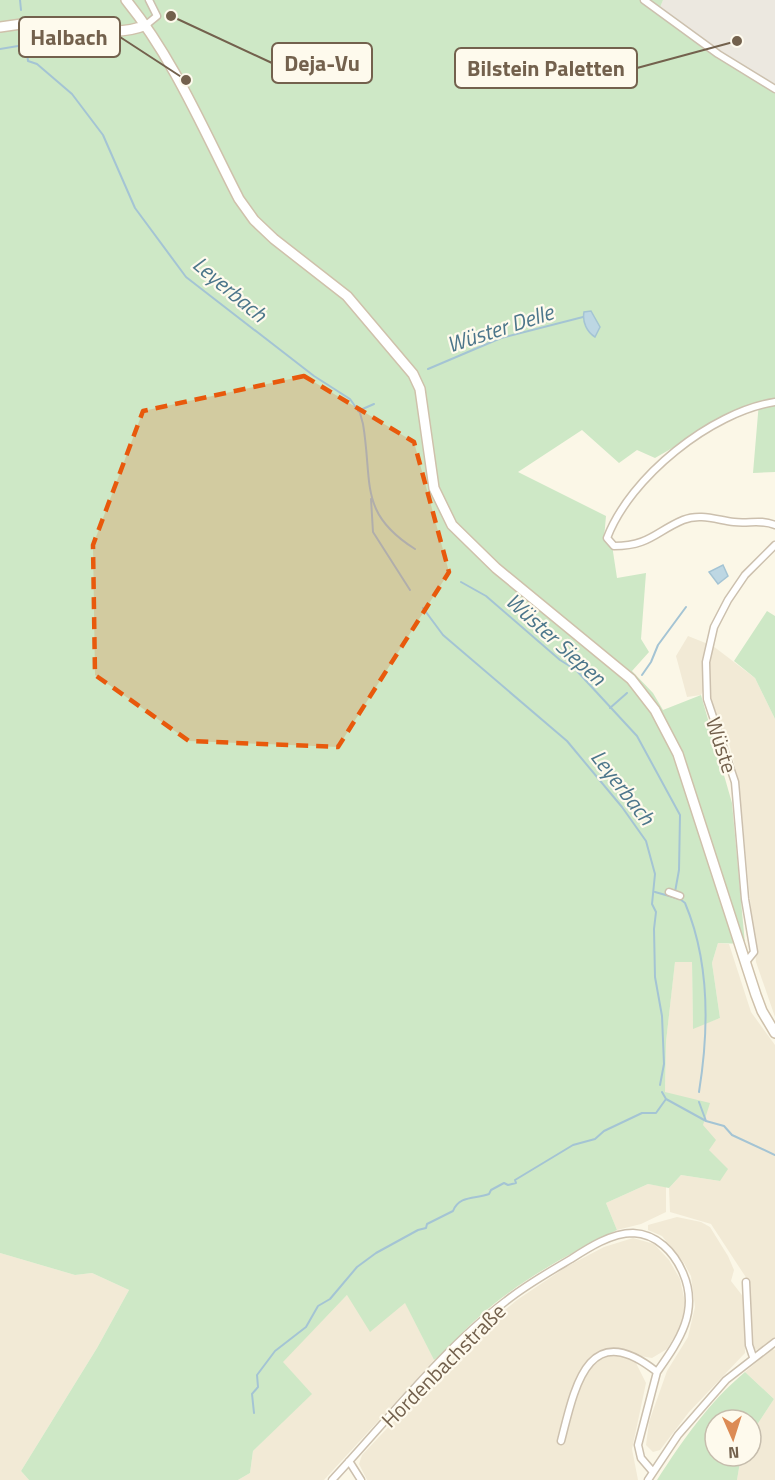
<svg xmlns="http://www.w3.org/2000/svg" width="775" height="1480" font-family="'Titillium Web',sans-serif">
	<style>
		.residential { fill: #f2ead6 }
		.industrial { fill: #ece8e0 }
		.green { fill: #cee8c6 }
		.water { fill: #bdd7e3; stroke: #a4c4d4; stroke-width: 1.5 }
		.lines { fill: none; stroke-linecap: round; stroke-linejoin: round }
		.stream { stroke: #a4c4d4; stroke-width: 2 }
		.minor-casing { stroke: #ccc0ae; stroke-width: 9 }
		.secondary-casing { stroke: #cfc1ab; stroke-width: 12 }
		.minor { stroke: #fff; stroke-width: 6 }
		.secondary { stroke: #fff; stroke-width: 9 }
		.marked { fill: #e8590c; fill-opacity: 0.2; stroke: #e8590c; stroke-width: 4.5; stroke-dasharray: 12 8; stroke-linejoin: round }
		.labels { text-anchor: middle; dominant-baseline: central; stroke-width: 4.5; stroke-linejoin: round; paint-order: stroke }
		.street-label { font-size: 21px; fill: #73614d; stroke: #fefaed }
		.water-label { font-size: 22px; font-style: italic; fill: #4c768b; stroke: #fefaed }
		.leader { fill: none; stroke: #73614d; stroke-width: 2 }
		.callout-dot { fill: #73614d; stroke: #fefaed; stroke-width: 2 }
		.callout { fill: #fefaed; stroke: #73614d; stroke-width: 2 }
		.callout-label { font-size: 22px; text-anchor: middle; font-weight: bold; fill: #73614d }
	</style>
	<rect width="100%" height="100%" fill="#fbf7e7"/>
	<path class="residential" d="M688,636L713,646L755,678L775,719V1017L756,962L739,783L727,735L723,731L713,708L708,681L701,695L687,697L676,656Z
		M718,943L729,944L751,1012L775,1045V1345L755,1350L750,1345L747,1279L711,1224L670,1212L669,1188L681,1175L720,1181L709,1150L665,1092L666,1042L675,961H692L693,1028L720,1018L712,963Z
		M648,1184L666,1187V1212L641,1224L617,1230L606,1203Z
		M677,1217L701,1222L710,1227L728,1256L734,1270L731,1281L745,1299V1353L689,1412L660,1450L653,1452L646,1445L649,1422L667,1371L688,1337L695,1307L691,1276L684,1263L662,1236L648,1230V1225Z
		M633,1238L654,1244L669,1260L680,1279L685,1302L682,1324L667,1349L652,1358L640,1356L636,1363L646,1383L632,1449L638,1480H367L359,1464L362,1455L476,1334L517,1300L566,1267L604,1247Z
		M0,1253L75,1275L92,1273L129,1290L97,1348L21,1471L29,1480H0Z
		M347,1295L405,1302L434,1360L324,1480H238L250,1473L253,1451L311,1394L282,1362Z
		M772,1349L775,1350V1480H737L741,1456H751V1434L774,1399L745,1372Z"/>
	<path class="industrial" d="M663,0H775V92L741,73L659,10Z"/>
	<path class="green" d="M0,0H663L659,10L741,73L775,92V472L753,473L759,402L745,406L655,458L637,450L619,463L582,430L518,472L606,516L604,538L612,545L617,578L646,573L641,639L649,652L632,671L653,693L663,710L701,695L732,803L745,944L718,943L712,963L720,1018L693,1029L692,962H675L666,1042L665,1092L710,1103L703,1125L716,1140L709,1150L728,1169L720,1181L681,1175L669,1188L648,1184L606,1203L617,1230C557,1260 499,1291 454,1342L544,1275L434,1360L405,1303L370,1332L347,1295L283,1362L312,1394L253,1451L250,1473L238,1480H29L21,1471L97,1348L129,1290L92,1273L75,1275L0,1253Z
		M767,611L775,616V719L755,678L734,661Z
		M745,1372L774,1399L751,1434V1420H715V1456H741L737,1480H657C683,1440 708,1403 745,1372Z"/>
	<path class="water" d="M591,311L600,327L595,337C587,332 582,322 584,312Z
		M723,565L728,576L718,584L709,572Z"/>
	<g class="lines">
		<path class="stream" d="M20,0L21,10
			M25,39L28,61L37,64L72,94L103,135L135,208L186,277L314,376L350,399L360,413L363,424C373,483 358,513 415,549
			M0,49L24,45
			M428,369L501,338L583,317
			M358,411L374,404
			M371,499L373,532L410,590
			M461,582L486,596L560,660L576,670L637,736L680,815L679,870L675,892
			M423,608L443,635L567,741L622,807L646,841L655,874L652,904L656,912L654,929L655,977L662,1016L664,1064L660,1085
			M642,675L651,662L658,645L686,607
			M610,708L627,693
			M655,892L680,899L685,903C710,962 709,1030 699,1092
			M662,1092L666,1099L706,1121
			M699,1102L706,1121L724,1126L732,1135L775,1155
			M254,1413L252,1394L258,1387L257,1375L275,1351L306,1327L318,1306L330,1299L357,1267L376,1253L418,1230L426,1228L427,1224L453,1211C459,1195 476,1199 489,1194L491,1190L504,1183L508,1185L516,1183L515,1180L573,1145L595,1139L604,1131L642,1113H656L666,1099"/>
		<g class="minor-casing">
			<path id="minor" d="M644,0L718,54L775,89
				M146,25L157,16L149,0
				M775,402C711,412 630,477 607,538L614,546C649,546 655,532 683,520C700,513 717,520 734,522C749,524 760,519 775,525
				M669,892L680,896
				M746,962L754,952L745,899L735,782L707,699L706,662L714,627L728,600L745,575L775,545
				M746,1282L749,1345L753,1357
				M561,1441C575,1386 588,1317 657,1372L638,1445L641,1458L653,1472
				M349,1461L361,1480
				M332,1480C386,1422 443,1349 506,1301C526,1285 549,1272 571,1259C588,1248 611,1233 633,1233C657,1234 674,1252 683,1273C700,1312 678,1342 657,1372
				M648,1480L678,1435L726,1380L775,1342"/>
		</g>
		<g class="secondary-casing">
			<path id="secondary" d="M126,0C174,59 204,131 239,199L254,220L274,239L347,296L413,374L420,389L434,488L452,525L496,568L631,679L655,710L678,754L756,995L762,1011L775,1033
				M0,27C17,24 35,23 52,24C85,26 115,38 146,25"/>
		</g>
		<use href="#minor" class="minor"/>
		<use href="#secondary" class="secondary"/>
	</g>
	<path class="marked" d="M304,376L414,442L449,572L338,747L189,741L95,675L93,545L143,411Z"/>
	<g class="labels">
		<g class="street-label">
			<text transform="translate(722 745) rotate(72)">Wüste</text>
			<text transform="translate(443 1365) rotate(-45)">Hordenbachstraße</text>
		</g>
		<g class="water-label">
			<text transform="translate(230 289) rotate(40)">Leyerbach</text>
			<text transform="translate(500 328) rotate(-18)">Wüster Delle</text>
			<text transform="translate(556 639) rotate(42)">Wüster Siepen</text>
			<text transform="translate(623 787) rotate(52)">Leyerbach</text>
		</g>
	</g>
	<path class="leader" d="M186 80L120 37M171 16L272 63M737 41L637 68"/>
	<g class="callout-dot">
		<circle cx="186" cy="80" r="6"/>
		<circle cx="171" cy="16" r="6"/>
		<circle cx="737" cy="41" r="6"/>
	</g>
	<g class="callout">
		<rect x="19" y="17" width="101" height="40" rx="6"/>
		<rect x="272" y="43" width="100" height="40" rx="6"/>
		<rect x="455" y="48" width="182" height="40" rx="6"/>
	</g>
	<g class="callout-label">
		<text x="69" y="45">Halbach</text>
		<text x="322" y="71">Deja-Vu</text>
		<text x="546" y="76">Bilstein Paletten</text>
	</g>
	<g transform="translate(733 1438) rotate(177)"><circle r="28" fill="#fefaed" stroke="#c6bdad" stroke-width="1.5"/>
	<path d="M0-4.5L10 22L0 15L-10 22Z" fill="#dc8b55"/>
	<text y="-9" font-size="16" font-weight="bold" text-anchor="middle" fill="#73614d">N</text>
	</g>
</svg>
